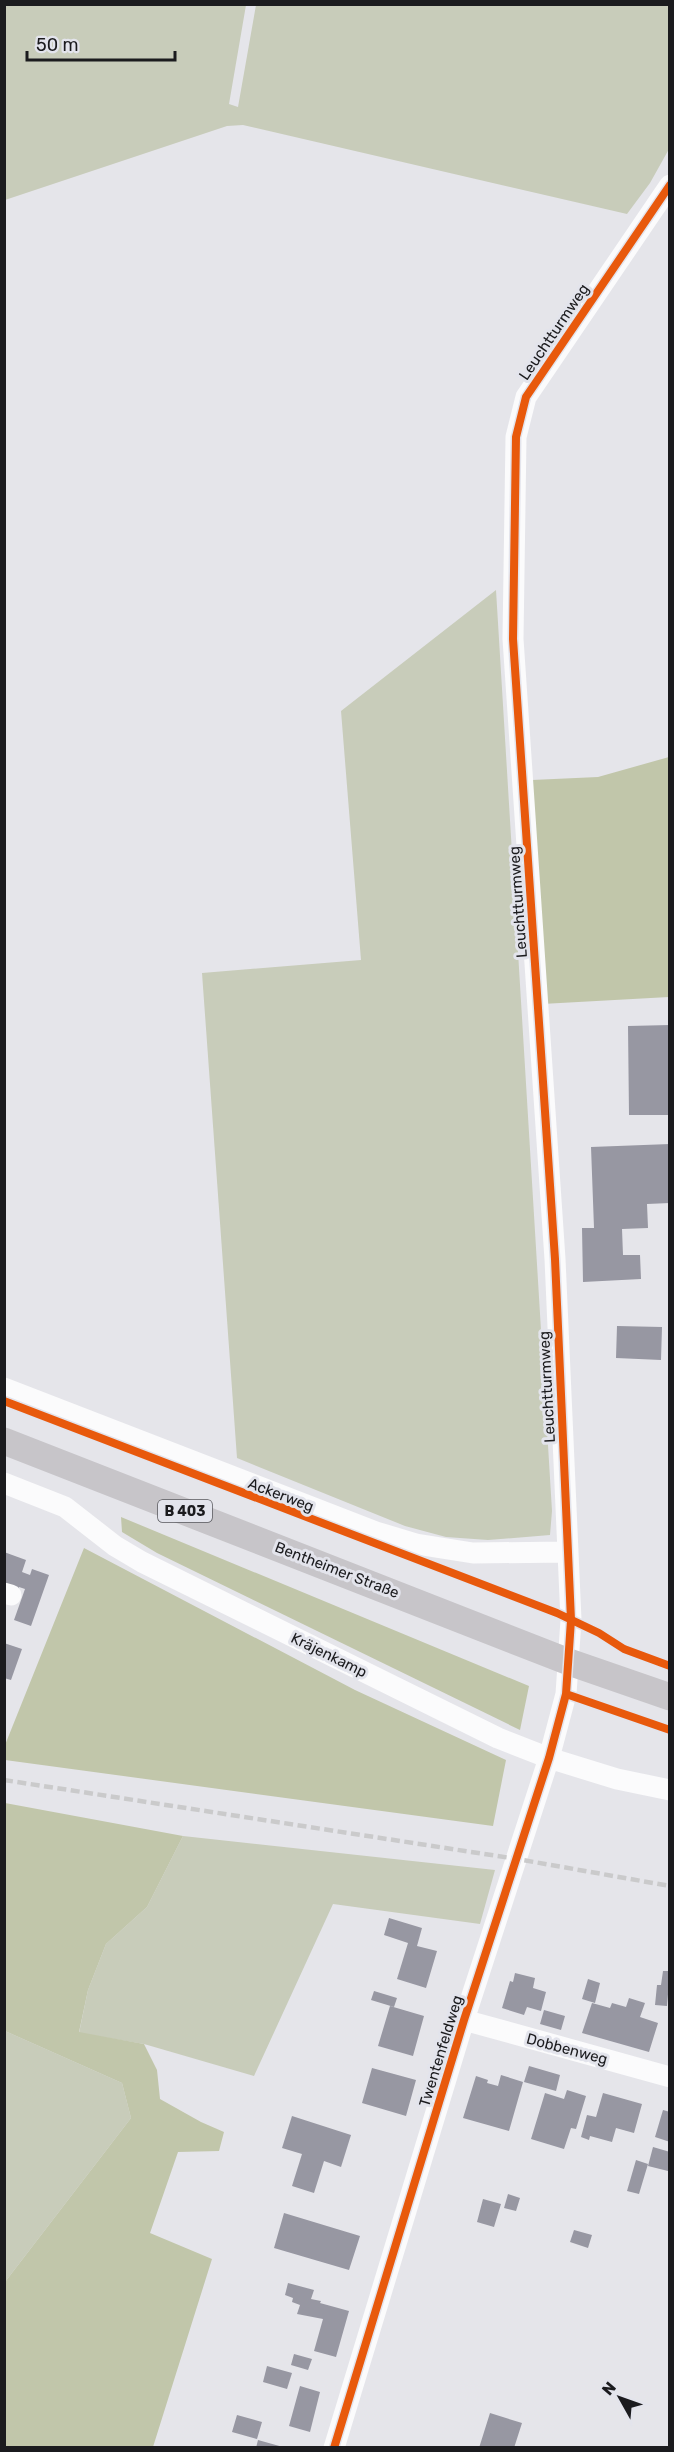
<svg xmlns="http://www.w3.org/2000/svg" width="674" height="2452" font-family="Rubik,sans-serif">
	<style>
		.green { fill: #c8ccba }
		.forest { fill: #c1c6aa }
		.building { fill: #9797a2 }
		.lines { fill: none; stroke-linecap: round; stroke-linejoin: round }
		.minor { stroke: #fbfbfc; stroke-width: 21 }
		.major { stroke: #c7c5c9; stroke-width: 27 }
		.rail { stroke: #cacacb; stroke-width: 4.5; stroke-dasharray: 9 4.5; stroke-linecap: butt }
		.cycleway-casing { stroke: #e3e4ec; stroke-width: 11 }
		.cycleway { stroke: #e8590c; stroke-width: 8 }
		.labels { text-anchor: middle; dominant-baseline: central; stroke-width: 6; stroke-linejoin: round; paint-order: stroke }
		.shield { fill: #e3e4ec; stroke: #57575c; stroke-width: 1.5 }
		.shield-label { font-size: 14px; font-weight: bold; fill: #1b1b1e }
		.street-label { font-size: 15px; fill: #1b1b1e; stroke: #e3e4ec }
	</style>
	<rect width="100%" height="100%" fill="#e5e5ea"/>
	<path class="green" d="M4,5H246L229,104L238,107L256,5H669V149L650,183L627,214L243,125L227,126L5,200Z
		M496,590L552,1511L550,1535L488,1540L446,1537L405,1526L237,1458L202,973L361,960L341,711Z
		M183,1836L495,1870L480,1924L333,1904L254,2076L144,2044L79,2033L88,1990L106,1944L147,1907Z
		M5,2031L122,2083L131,2118L5,2282Z"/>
	<path class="forest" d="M669,757V997L542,1004L532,780L598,777Z
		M121,1517L529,1686L520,1730L157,1553L122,1532Z
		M84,1548L355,1690L506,1760L493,1826L5,1760V1745Z
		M5,1803L183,1836L147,1907L106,1944L88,1990L79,2032L144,2044L157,2070L160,2099L201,2122L224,2132L219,2151L178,2152L150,2233L212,2259L153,2447H5V2282L131,2118L122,2083L5,2031Z"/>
	<path class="building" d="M670,1025V1115H629L628,1026Z
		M670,1144V1203L647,1204L648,1228L622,1229L623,1255H640L641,1279L583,1282L582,1228H594L591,1147Z
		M617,1326L662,1327L661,1360L616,1358Z
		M4,1552L26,1560L22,1572L30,1575L32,1569L49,1575L31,1626L14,1620L25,1589L19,1587L17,1591L4,1586Z
		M4,1643L22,1649L11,1680L4,1678Z
		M389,1918L422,1928L417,1946L437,1951L426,1988L397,1979L408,1943L384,1935Z
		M663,1971H670L667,2006L655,2005L657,1985H661Z
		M515,1973L535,1978L533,1988L546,1992L541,2011L527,2007L524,2015L502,2008L510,1981L513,1982Z
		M588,1979L600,1983L595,2003L582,1999Z
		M374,1991L397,1998L394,2007L371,2000Z
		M629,1998L645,2003L640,2017L658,2023L649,2052L582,2033L592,2003L610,2008L612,2003L626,2007Z
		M390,2006L424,2016L413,2056L378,2046Z
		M544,2010L565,2016L561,2030L540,2024Z
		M529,2066L560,2075L556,2091L524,2082Z
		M372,2068L416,2080L406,2116L362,2103Z
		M501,2075L523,2082L509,2131L463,2118L476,2076L488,2080L487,2083L498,2086Z
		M567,2090L586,2096L576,2129L571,2128L564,2149L531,2139L545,2093L564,2099Z
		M603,2093L642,2104L634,2133L616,2128L612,2142L590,2136L589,2140L581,2137L587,2115L596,2117Z
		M663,2110L670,2112V2142L655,2137Z
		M292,2116L351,2135L341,2167L324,2161L314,2193L292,2186L302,2154L282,2148Z
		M653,2147L670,2152L668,2171L648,2166Z
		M636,2160L648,2164L639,2194L627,2191Z
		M508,2194L520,2198L516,2211L504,2208Z
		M483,2199L501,2204L494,2227L477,2222Z
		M284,2213L360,2236L349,2270L274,2248Z
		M574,2230L592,2235L588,2248L570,2242Z
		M288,2283L314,2290L311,2299L321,2301L320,2303L349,2311L336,2357L314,2351L323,2319L297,2314L300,2305L292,2302L293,2298L285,2295Z
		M294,2354L312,2359L308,2370L291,2365Z
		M267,2366L292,2373L287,2389L263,2382Z
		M300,2386L320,2392L310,2432L289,2426Z
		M490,2413L522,2423L514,2448H479Z
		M237,2415L262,2422L257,2439L232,2432Z
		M258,2440L283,2447V2448H256Z"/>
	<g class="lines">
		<path class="minor" d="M4,1388L376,1532L416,1544L473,1553L568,1552
			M4,1483L65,1507L115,1546L142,1562L498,1738L549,1758L617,1779L670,1790
			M4,1593L11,1595
			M464,2020L670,2077
			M334,2448L464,2020L549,1758L566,1694L571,1620L555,1259L513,639L516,437L526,397L670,185"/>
		<path class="major" d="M4,1441L569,1662L670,1697"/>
		<path class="rail" d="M4,1780L517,1859L670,1886"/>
		<g class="cycleway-casing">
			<path id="cycleway" d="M4,1401L557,1613L599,1633L624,1649L670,1666
				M566,1694L670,1730
				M334,2448L464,2020L549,1758L566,1694L571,1620L555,1259L513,639L516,437L526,397L670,185"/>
		</g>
		<use href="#cycleway" class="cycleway"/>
	</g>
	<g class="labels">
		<rect class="shield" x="158" y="1500" width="54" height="22" rx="4.5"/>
		<g class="shield-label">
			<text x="185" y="1511">B 403</text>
		</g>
		<g class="street-label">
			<text transform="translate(554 332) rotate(-56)">Leuchtturmweg</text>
			<text transform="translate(518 902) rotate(-94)">Leuchtturmweg</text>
			<text transform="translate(547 1387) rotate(-93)">Leuchtturmweg</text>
			<text transform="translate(281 1495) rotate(21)">Ackerweg</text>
			<text transform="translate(337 1570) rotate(21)">Bentheimer Straße</text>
			<text transform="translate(329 1655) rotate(26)">Kräjenkamp</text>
			<text transform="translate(567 2049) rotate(15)">Dobbenweg</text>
			<text transform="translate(441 2051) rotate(-73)">Twentenfeldweg</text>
		</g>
	</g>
	<rect width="674" height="2452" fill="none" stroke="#1b1b1e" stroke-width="12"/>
	<g transform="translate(620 2398) rotate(310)" stroke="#e3e4ec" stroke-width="4.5" paint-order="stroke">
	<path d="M0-4.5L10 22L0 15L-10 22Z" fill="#1b1b1e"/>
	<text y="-9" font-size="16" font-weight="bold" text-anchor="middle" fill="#1b1b1e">N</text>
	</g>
	<path d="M27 51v9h148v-9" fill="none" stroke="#1b1b1e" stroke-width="3"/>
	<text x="36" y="51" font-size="18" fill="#1b1b1e" stroke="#e3e4ec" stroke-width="4.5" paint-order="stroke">50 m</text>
</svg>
